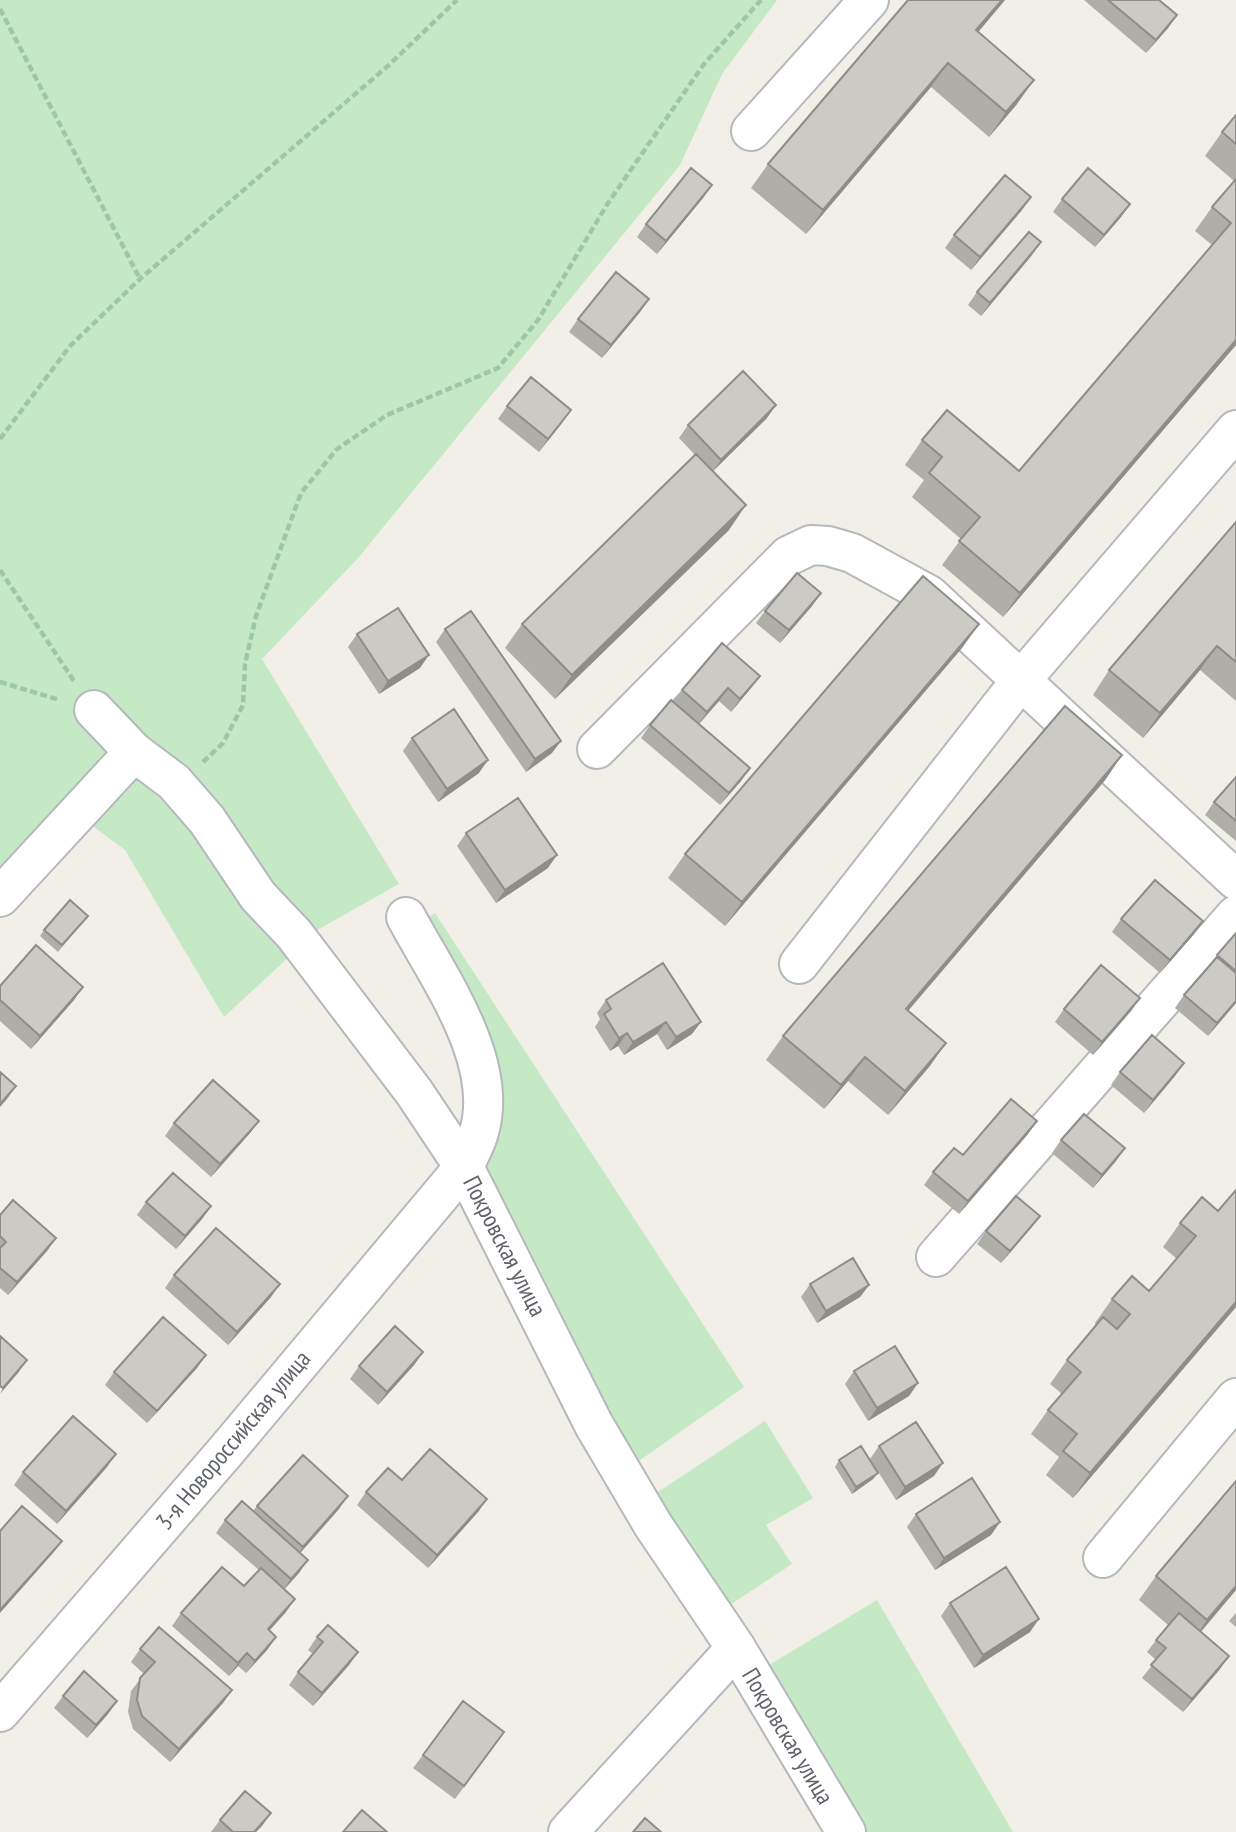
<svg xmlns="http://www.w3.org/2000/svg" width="1236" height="1832" font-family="'PT Sans Narrow',sans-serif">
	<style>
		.green { fill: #c5e8c5 }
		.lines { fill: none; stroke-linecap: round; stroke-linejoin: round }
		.minor-casing { stroke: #b5b8bc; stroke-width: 42 }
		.path { stroke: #9cc7a9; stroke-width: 4.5; stroke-dasharray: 7 3.5; stroke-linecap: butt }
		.minor { stroke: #fff; stroke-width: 38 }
		.wall { fill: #afaea9 }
		.shaded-wall { fill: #8f8d8a }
		.building { fill: #cccac5; stroke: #8f8d8a; stroke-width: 2 }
		.labels { text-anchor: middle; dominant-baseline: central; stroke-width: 7; stroke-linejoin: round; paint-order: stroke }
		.street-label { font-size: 24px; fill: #5f6368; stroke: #fff }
	</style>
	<rect width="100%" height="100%" fill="#f1efe8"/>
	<path class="green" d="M0,0H777L722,74L680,165L358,558L262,659L399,884L319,929L224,1017L125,850L66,806L0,881Z
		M435,913L744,1387L636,1463L583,1377L474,1160L504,1095L493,1060L418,925Z
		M765,1421L813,1498L766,1525L792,1564L728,1606L655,1494Z
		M877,1600L1013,1832H864L764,1668Z"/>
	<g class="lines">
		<g class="minor-casing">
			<path id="minor" d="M751,131L869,0
				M94,710L134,752L174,782L207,820L258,896L294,934L414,1092L464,1167L594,1425L653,1525L736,1648L846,1832
				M597,749L788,556L811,545L828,546L852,553L929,595L1236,880
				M0,897L134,752
				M799,964L1022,679L1236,430
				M936,1257L1236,915
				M1103,1558L1236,1398
				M0,1712L226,1451L464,1167C469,1155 476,1144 479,1132C500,1061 438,977 406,917
				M568,1832L736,1648"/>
		</g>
		<path class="path" d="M0,9L140,279
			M0,439L70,346L140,279L389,65L457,0
			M0,570L74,681
			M0,682L60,700
			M203,762L223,743L243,705L245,664L256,616L301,493L337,449L387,415L498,368L538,320L608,203L704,64L761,0"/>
		<use href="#minor" class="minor"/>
	</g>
	<path class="wall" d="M1005,0L978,32L1017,104L989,137L931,87L806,234L751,188L768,164Z
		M1084,0H1159L1177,15L1168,28L1146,53Z
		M1236,115V345L1003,617L942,565L961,539L912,497L924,480L905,465L922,440L1019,471L1212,245L1195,231L1212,207L1234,181L1205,156L1222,132Z
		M712,185L703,198L657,254L637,237L646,224Z
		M1062,199L1121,217L1095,247L1053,212Z
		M1022,210L971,270L945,248L954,235Z
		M1032,255L981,316L968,305L977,292Z
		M649,299L640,312L602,358L569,332L578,319Z
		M507,406L571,410L539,452L498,419Z
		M767,418L713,471L729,530L555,699L505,648L522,624L695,455L679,438L688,425Z
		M1236,522V701L1200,670L1143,738L1093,695L1109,670Z
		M821,593L812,606L780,643L756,623L765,611Z
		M979,624L962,648L725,926L668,878L685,854Z
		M445,629L552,753L526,772L436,642Z
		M357,634L420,668L379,694L348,647Z
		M722,643L751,688L731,712L719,701L699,724L741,781L720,805L641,738L650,725L673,702L682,690Z
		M412,738L479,773L438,802L403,751Z
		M1236,777V841L1205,815L1214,802Z
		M1106,779L908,1011L946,1043L929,1067L888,1115L848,1081L824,1109L766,1060L783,1036Z
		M466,833L548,868L496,903L457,846Z
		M88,916L58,952L40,936L44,930Z
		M1121,919L1194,934L1160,973L1112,932Z
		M1236,933V1003L1208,1036L1175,1008L1184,995Z
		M663,963L692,1034L667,1050L657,1034L624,1055L618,1046L610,1051L595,1027L600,1019L597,1013L606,1000Z
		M0,986L74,1000L31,1049L0,1021Z
		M1140,998L1131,1011L1093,1055L1055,1022L1064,1009Z
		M1120,1072L1175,1076L1144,1113L1111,1085Z
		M259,1121L250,1133L211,1177L165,1136L174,1123Z
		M1028,1134L959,1214L924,1185L933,1172L963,1155Z
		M1061,1140L1116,1161L1093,1188L1052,1153Z
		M1236,1190V1307L1073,1498L1046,1475L1059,1457L1031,1434L1048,1410L1062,1394L1050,1384L1067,1360L1096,1325L1095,1323L1112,1299L1149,1291L1177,1259L1163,1247L1180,1223L1218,1211Z
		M146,1202L211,1206L202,1219L176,1249L137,1215Z
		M0,1215L56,1238L47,1251L8,1295L0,1288Z
		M1040,1216L1031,1228L1001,1263L977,1244L986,1231Z
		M174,1275L271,1297L228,1345L165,1288Z
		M810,1284L869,1285L860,1297L817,1323L801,1297Z
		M423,1352L414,1365L378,1405L350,1379L359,1366Z
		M197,1368L147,1423L105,1385L114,1372Z
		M854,1371L918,1383L909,1396L868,1421L845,1384Z
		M879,1446L934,1476L896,1500L870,1459Z
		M839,1460L878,1473L873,1479L852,1494L835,1467Z
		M107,1467L57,1524L14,1485L23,1472Z
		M402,1480L487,1499L478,1512L428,1568L357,1505L366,1492Z
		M1236,1481V1590L1201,1632L1220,1669L1183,1712L1142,1678L1156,1660L1147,1652L1168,1625L1139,1600L1156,1576Z
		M257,1506L339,1509L300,1553L299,1573L284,1590L286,1612L269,1631L276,1637L267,1650L246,1673L238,1666L229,1676L172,1626L181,1613L244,1586L259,1570L216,1533L225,1520L253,1511Z
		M916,1514L1000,1522L991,1535L935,1570L907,1527Z
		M950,1603L1030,1632L974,1668L941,1616Z
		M1236,1613V1627L1229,1621Z
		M317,1637L358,1652L349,1665L313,1706L289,1685L298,1672L313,1654L308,1650Z
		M140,1649L232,1690L223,1703L170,1762L133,1729L128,1712L131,1691L144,1674L131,1662Z
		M63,1696L117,1701L108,1714L87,1738L54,1708Z
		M495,1745L455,1799L413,1768L423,1755Z
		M271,1813L256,1832H211L220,1820Z"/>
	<path class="shaded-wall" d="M1002,0H1005L959,55L976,30Z
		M1177,15L1168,28L1146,53L1156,40Z
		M948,63L931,87L806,234L823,210Z
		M1034,80L1017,104L989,137L1006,112Z
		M712,185L703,198L657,254L666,241Z
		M1031,197L1022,210L971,270L980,257Z
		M1130,204L1121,217L1095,247L1104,235Z
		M1041,242L1032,255L981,316L990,303Z
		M649,299L640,312L602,358L611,345Z
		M1236,340V345L1003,617L1020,593Z
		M776,405L767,418L712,472L721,460Z
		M571,410L562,423L539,452L548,439Z
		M746,505L729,530L555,699L572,675Z
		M821,593L812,606L780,643L789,630Z
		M979,624L962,648L725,926L742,902Z
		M1217,646L1200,670L1143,738L1160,713Z
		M429,655L420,668L379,694L388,681Z
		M760,676L751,688L731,712L740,699Z
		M728,688L719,701L698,725L707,712Z
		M561,741L552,753L526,772L535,759Z
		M1122,755L1106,779L889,1033L906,1009Z
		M488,760L479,773L438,802L447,789Z
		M750,768L741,781L720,805L729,793Z
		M557,855L548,868L496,903L505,890Z
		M1203,921L1194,934L1160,973L1170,960Z
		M83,987L74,1000L31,1049L40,1036Z
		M1140,998L1131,1011L1093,1055L1102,1042Z
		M1236,1001V1003L1208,1036L1217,1023Z
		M666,1022L657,1034L624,1055L633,1042Z
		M701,1022L692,1034L667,1050L676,1037Z
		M627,1033L618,1046L610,1051L619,1038Z
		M946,1043L929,1067L888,1115L905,1091Z
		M865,1057L848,1081L824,1109L841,1085Z
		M1184,1063L1175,1076L1144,1113L1153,1100Z
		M16,1086L7,1099L0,1107V1104Z
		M259,1121L250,1133L211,1177L220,1164Z
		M1037,1121L1028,1134L959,1214L968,1201Z
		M1125,1148L1116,1161L1093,1188L1102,1175Z
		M211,1206L202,1219L176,1249L185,1236Z
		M1040,1216L1031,1228L1001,1263L1010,1251Z
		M56,1238L47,1251L8,1295L17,1282Z
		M280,1284L271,1297L228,1345L237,1332Z
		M869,1285L860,1297L817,1323L826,1311Z
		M1236,1302V1307L1073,1498L1090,1473Z
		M423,1352L414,1365L378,1405L387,1392Z
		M206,1355L197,1368L147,1423L157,1411Z
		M27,1360L18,1373L0,1394L3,1388Z
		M918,1383L909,1396L868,1421L877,1408Z
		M116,1454L107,1467L57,1524L66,1511Z
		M943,1463L934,1476L896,1500L905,1487Z
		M878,1473L873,1479L852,1494L856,1487Z
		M348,1496L339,1509L294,1560L303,1547Z
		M487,1499L478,1512L428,1568L437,1555Z
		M1000,1522L991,1535L935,1570L944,1558Z
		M62,1541L53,1553L0,1613V1610Z
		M308,1560L299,1573L282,1591L291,1579Z
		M1236,1586V1590L1190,1644L1207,1620Z
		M295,1599L286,1612L259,1642L268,1629Z
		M1039,1619L1030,1632L974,1668L983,1655Z
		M276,1637L267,1650L246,1673L255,1661Z
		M358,1652L349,1665L313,1706L322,1693Z
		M247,1653L238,1666L229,1676L238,1663Z
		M1229,1656L1220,1669L1183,1712L1192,1699Z
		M232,1690L223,1703L170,1762L179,1749Z
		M117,1701L108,1714L87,1738L96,1725Z
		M271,1813L262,1826L256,1832H254Z"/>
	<path class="building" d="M908,0H1002L976,30L1034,80L1006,112L948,63L823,210L768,164Z
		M1108,0H1159L1177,15L1156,40Z
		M1236,115V144L1222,132Z
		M691,168L712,185L666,241L646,224Z
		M1088,168L1130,204L1104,235L1062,199Z
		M1005,175L1031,197L980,257L954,235Z
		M1236,179V340L1020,593L959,541L980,517L929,473L942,457L922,440L947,410L1019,471L1231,223L1212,207Z
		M1029,232L1041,242L990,303L977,292Z
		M616,272L649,299L611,345L578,319Z
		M743,371L776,405L721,460L688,425Z
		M531,377L571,410L548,439L507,406Z
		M696,454L746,505L572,675L522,624Z
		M1236,522V662L1217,646L1160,713L1109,670Z
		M797,573L821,593L789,630L765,611Z
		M923,576L979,624L742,902L685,854Z
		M398,608L429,655L388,681L357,634Z
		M471,611L561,741L535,759L445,629Z
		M722,643L760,676L740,699L728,688L707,712L682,690Z
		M671,700L750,768L729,793L650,725Z
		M1065,706L1122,755L906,1009L946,1043L905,1091L865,1057L841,1085L783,1036Z
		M454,709L488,760L447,789L412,738Z
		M1236,777V821L1214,802Z
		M518,798L557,855L505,890L466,833Z
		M1155,880L1203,921L1170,960L1121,919Z
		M70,900L88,916L62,945L44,930Z
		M1236,933V971L1217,955Z
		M36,945L83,987L40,1036L0,1000V986Z
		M1217,957L1236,973V1001L1217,1023L1184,995Z
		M663,963L701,1022L676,1037L666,1022L633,1042L627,1033L619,1038L604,1014L611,1009L606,1000Z
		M1101,965L1140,998L1102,1042L1064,1009Z
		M1152,1035L1184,1063L1153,1100L1120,1072Z
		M0,1072L16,1086L0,1104Z
		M213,1080L259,1121L220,1164L174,1123Z
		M1011,1099L1037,1121L968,1201L933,1172L954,1148L963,1155Z
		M1084,1114L1125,1148L1102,1175L1061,1140Z
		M173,1173L211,1206L185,1236L146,1202Z
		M1236,1190V1302L1090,1473L1063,1451L1077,1434L1048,1410L1081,1372L1067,1360L1103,1317L1117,1329L1130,1314L1112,1299L1132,1276L1149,1291L1196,1236L1180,1223L1202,1197L1218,1211Z
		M1016,1196L1040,1216L1010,1251L986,1231Z
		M13,1200L56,1238L17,1282L0,1268V1248L6,1242L0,1236V1215Z
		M216,1228L280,1284L237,1332L174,1275Z
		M853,1258L869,1285L826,1311L810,1284Z
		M163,1317L206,1355L157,1411L114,1372Z
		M395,1326L423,1352L387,1392L359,1366Z
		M0,1336L27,1360L3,1388L0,1386Z
		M895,1346L918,1383L877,1408L854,1371Z
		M73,1416L116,1454L66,1511L23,1472Z
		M916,1422L943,1463L905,1487L879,1446Z
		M861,1446L878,1473L856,1487L839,1460Z
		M430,1449L487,1499L437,1555L366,1492L388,1468L402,1480Z
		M303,1455L348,1496L303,1547L257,1506Z
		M972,1478L1000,1522L944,1558L916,1514Z
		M1236,1481V1586L1207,1620L1156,1576Z
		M242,1501L308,1560L291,1579L225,1520Z
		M22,1506L62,1541L0,1610V1531Z
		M222,1567L244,1586L261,1568L295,1599L268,1629L276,1637L255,1661L247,1653L238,1663L181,1613Z
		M1006,1567L1039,1619L983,1655L950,1603Z
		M1179,1613L1229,1656L1192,1699L1151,1665L1166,1648L1156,1640Z
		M328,1625L358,1652L322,1693L298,1672L323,1642L317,1637Z
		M159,1627L232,1690L179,1749L142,1716L137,1700L140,1678L155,1662L140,1649Z
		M84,1671L117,1701L96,1725L63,1696Z
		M463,1701L504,1732L464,1786L423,1755Z
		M245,1791L271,1813L254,1832H233L220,1820Z
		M362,1810L387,1832H343Z
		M645,1818L661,1832H633Z"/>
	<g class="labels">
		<g class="street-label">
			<text transform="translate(505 1246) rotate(63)">Покровская улица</text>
			<text transform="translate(233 1440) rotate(-50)">3-я Новороссийская улица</text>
			<text transform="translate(788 1736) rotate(59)">Покровская улица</text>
		</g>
	</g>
</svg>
